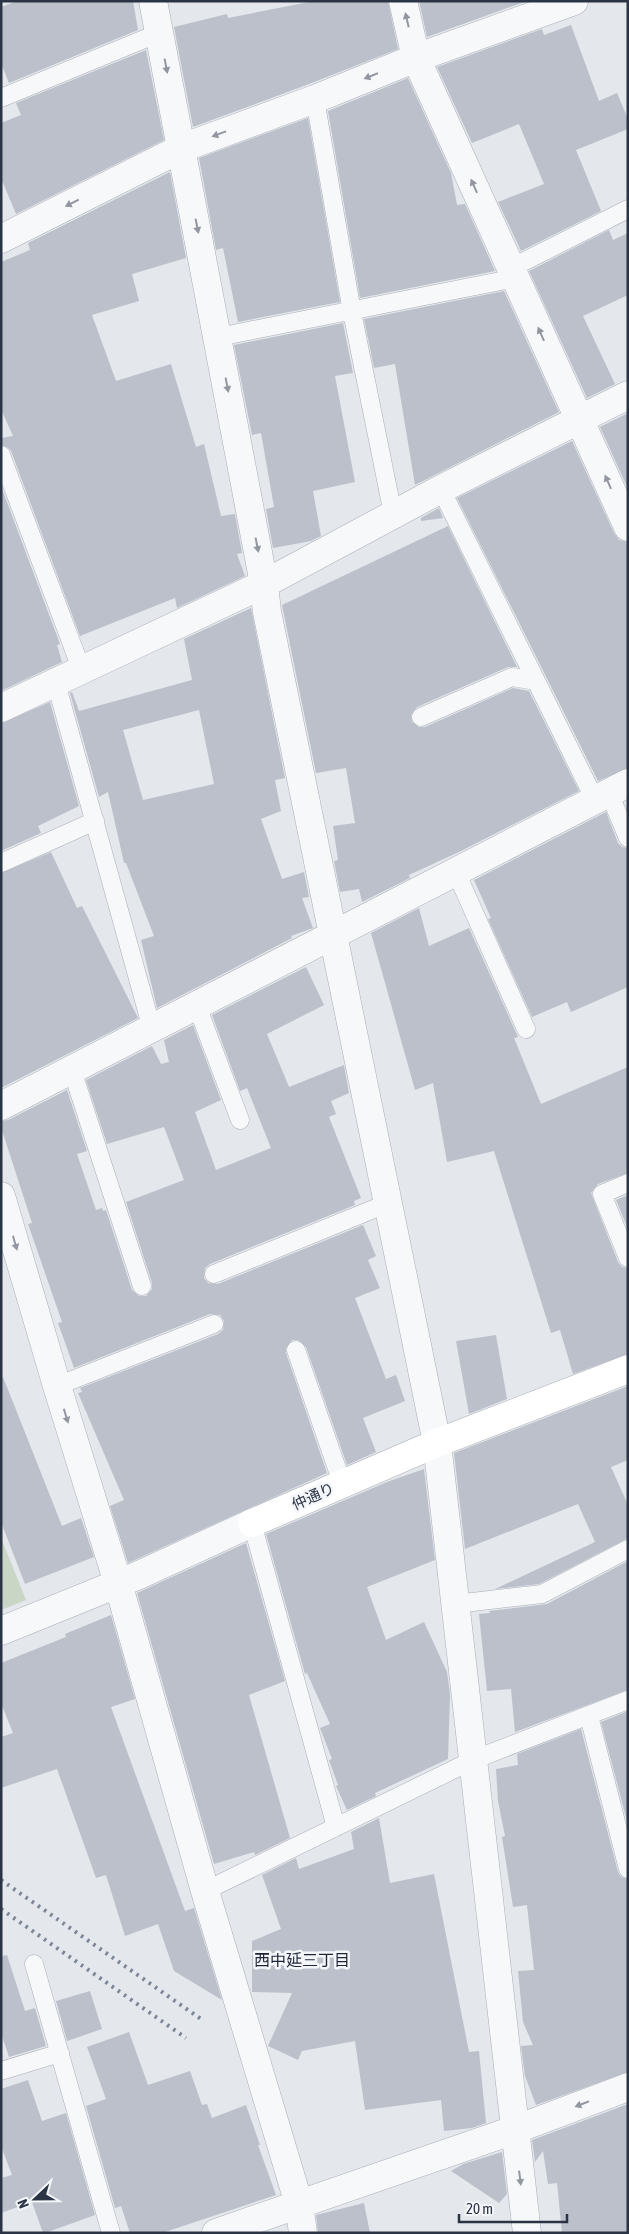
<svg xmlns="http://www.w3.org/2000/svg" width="629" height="2234" font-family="'Asap Condensed','Noto Sans JP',sans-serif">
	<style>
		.green { fill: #c9d6c5 }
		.building { fill: #bbc0ca; fill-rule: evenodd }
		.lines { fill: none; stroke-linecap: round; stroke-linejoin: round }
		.lane-casing { stroke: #a9aeb7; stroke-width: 19 }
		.street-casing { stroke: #a9aeb7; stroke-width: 29 }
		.secondary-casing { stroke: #a9aeb7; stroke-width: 29 }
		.lane { stroke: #f7f8fa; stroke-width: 18 }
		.street { stroke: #f7f8fa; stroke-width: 28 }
		.secondary { stroke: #fff; stroke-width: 28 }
		.rail { stroke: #7d8696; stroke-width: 4; stroke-dasharray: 2.5 5; stroke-linecap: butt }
		.oneway { fill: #9196a0 }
		.labels { text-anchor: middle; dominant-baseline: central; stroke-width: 5; stroke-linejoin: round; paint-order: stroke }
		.street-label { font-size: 15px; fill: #2b3445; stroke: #f4f6f9 }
		.neighbourhood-label { font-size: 16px; fill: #1d2536; stroke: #f4f6f9 }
	</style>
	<rect width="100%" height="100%" fill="#e4e7ec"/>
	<path class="green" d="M1,1538L26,1600L1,1610Z"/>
	<path class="building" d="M17,1H133L138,30L9,83L1,63V7Z
		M314,1H388L398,49L309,84L193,127L174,27L227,14L228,18Z
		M419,1H527L427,37Z
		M571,25L599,101L617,93L628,119V129L576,150L601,211L521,251L498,202L544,184L519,124L472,143L437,67L542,29L544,35Z
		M146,50L164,140L16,214L1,178V123L21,115L16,103Z
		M408,78L451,173L457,205L465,204L495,271L360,298L328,111Z
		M308,118L340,302L238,322L223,248L216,250L199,158Z
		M170,172L186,258L132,274L139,301L92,315L116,381L171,364L196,447L204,444L221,516L235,514L242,553L237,554L245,576L177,608L175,598L80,636L11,451L7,447L1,445V438L13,436L1,409V262L30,250L28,243Z
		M609,230L613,240L628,233V295L583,316L615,384L587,398L529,271Z
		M504,291L559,412L415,485L395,364L374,368L364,319Z
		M343,323L353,373L335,376L355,482L313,491L321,536L311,541L273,548L266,509L274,507L261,433L252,435L234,345Z
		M628,413V489L600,427Z
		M572,441L614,533L619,540L628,542V768L598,781L457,498Z
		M1,486L60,644L57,645L62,662L1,691Z
		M439,508L443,518L421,521V518Z
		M448,526L517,667H508L417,707L411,715L412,722L419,727H425L513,688L529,691L579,791L461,851L409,875L410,878L362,902L359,889L340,892L334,861L338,860L333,826L355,823L346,768L316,773L282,605Z
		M251,608L285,778L275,780L281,811L261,819L282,879L304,872L309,897L302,898L313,928L291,936L292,938L157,1008L141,940L154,936L126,863H124L108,792L99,797L70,693L72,692L79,711L192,680L184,639ZM199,710L214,784L143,800L123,730Z
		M50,702L79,806L38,826L41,833L1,851V723Z
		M606,812L618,843L622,847L628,848V987L571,1012L567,1002L532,1017L488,919L491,918L474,880Z
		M51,852L77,908L82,906L138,1018L1,1088V873Z
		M419,908L429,946L469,928L518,1037L514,1038L541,1104L628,1067V1173L598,1184L591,1193L618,1262L622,1267L628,1268V1354L573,1374L560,1330L551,1333L494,1151L447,1162L433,1083L415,1090L371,933Z
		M306,967L324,1005L267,1034L289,1087L344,1065L349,1093L331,1101L336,1114L329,1117L361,1198L354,1201L355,1205L210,1264L205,1268L204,1278L208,1283L218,1284L363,1225L376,1256L368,1260L380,1288L355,1298L386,1379L396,1375L405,1401L363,1418L376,1452L347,1465L306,1347L298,1340H292L286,1348V1353L327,1473L128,1563L110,1506L124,1500L78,1393L82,1392L80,1388L218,1334L223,1330L224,1321L220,1315L210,1314L74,1368L58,1323L62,1322L28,1224L32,1223L1,1127V1121L8,1120L67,1090L87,1151L77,1154L96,1210L102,1208L103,1211L106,1210L132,1290L139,1296H146L152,1289V1283L126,1202L184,1180L164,1127L107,1144L86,1080L152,1046L161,1064L169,1062L164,1040L193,1025L221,1100L195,1112L216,1170L271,1148L247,1088L240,1091L212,1015Z
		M628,1195V1229L616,1200Z
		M496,1335L507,1399L469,1414L456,1341Z
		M3,1377L62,1526L81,1518L94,1557L25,1584L1,1522V1378Z
		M628,1386V1460L611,1467L628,1505V1538L539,1584L495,1589L595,1542L578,1504L465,1549L454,1453Z
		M424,1469L435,1560L367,1587L386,1640L424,1622L447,1672L450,1694L448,1759L375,1793L376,1796L347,1810L336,1786L338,1785L329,1760L332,1759L320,1728L330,1724L307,1673L305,1674L266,1534L387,1482Z
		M246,1543L285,1681L249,1695L290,1838L255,1855L254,1852L214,1864L137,1593Z
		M628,1561V1690L515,1732L511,1689L487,1691L479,1614L490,1613L489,1611L547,1604Z
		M111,1615L135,1699L111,1707L185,1911L194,1908L222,2000L174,1971L158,1924L125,1936L106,1875L96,1878L57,1769L1,1788V1737L13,1733L1,1703V1663L66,1637L65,1634Z
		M628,1711V1825L601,1722Z
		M581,1729L618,1872L621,1877L628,1879V2072L536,2105L525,2076L521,2046L533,2045L523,2022L518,1971L534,1970L527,1905L513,1907L502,1837L505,1836L498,1801L496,1769L518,1765L517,1754Z
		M379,1818L390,1883L434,1874L469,2052L479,2051L486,2123L472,2128L444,2131L441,2100L365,2110L355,2041L302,2051L298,2060L268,2046L292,1993L252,1992V1941L281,1929L262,1875L296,1858L299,1869L354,1849L351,1832Z
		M7,1955L25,2011L35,2008L46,2046L9,2057L1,2033V1956Z
		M90,1991L102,2029L67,2041L56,2001Z
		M129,2032L148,2085L190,2071L202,2105L207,2104L212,2118L246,2105L260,2145H258L276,2195L162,2233H130L121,2206L115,2208L86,2106L106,2099L87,2047Z
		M28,2080L42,2121L66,2113L95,2215L45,2233H43L32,2202L1,2213V2178L12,2175L1,2146V2089Z
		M628,2104V2233H562L557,2183L548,2184L543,2151L535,2162L532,2140Z
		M502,2152L507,2194L499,2203L451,2171L463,2164Z
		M364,2203L370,2233H318L316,2215Z"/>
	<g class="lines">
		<g class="lane-casing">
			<path id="lane" d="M1,98L159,33
				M315,99L352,312L393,514
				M511,268L628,209
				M218,337L516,278
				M1,455L82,671
				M441,489L595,800
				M56,683L152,1029
				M421,717L512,677L536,681
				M609,793L628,838
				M1,863L95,821
				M456,872L526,1029
				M197,1006L240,1120
				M72,1070L142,1286
				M628,1183L602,1194L628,1258
				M214,1274L386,1204
				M296,1350L342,1483
				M57,1386L214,1324
				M252,1523L336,1827
				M455,1604L542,1594L628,1549
				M589,1716L628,1869
				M205,1891L473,1760L628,1700
				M34,1964L111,2233
				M1,2071L60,2053"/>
		</g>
		<g class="street-casing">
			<path id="street" d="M153,1L264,584L267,612L437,1443L527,2233
				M403,1L416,58L628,527
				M1,239L182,148L315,99L416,58L574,1
				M1,708L264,584L441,489L628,395
				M1,1106L628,783
				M1,1196L57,1386L118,1583L205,1891L299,2204L303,2233
				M1,1631L139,1575L252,1523
				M216,2233L514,2130L628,2087"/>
		</g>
		<g class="secondary-casing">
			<path id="secondary" d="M252,1523L437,1443L628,1369"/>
		</g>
		<use href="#lane" class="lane"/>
		<use href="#street" class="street"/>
		<use href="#secondary" class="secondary"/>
		<path class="rail" d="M1,1880L201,2019
			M1,1909L186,2038"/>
	</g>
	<defs><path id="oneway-solid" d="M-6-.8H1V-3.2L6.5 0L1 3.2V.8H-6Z" transform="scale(1.25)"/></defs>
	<g class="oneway">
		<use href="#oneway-solid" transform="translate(407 20) rotate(-103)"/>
		<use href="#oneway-solid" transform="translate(166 66) rotate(79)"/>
		<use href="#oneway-solid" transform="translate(371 76) rotate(158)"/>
		<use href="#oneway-solid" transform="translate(219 134) rotate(160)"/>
		<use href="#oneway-solid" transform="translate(474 186) rotate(-114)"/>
		<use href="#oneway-solid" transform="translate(72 203) rotate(153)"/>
		<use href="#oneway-solid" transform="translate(197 226) rotate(79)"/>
		<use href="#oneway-solid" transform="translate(541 334) rotate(-114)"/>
		<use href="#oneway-solid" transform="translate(227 385) rotate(79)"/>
		<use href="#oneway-solid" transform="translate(608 482) rotate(-114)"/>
		<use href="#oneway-solid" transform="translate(257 545) rotate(79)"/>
		<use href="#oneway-solid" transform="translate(15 1243) rotate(74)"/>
		<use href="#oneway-solid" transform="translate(66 1416) rotate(73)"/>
		<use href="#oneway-solid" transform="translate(582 2104) rotate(159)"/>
		<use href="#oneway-solid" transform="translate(520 2178) rotate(83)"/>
	</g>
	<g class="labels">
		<g class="street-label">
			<text transform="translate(313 1496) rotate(-24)">仲通り</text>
		</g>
		<g class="neighbourhood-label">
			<text x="302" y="1960">西中延三丁目</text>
		</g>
	</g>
	<rect width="629" height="2234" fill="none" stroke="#2b3445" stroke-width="5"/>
	<g transform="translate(35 2199) rotate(248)" stroke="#f4f6f9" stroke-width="4" paint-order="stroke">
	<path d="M0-4L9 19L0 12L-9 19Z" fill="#2b3445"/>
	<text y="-8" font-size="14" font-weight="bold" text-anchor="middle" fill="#2b3445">N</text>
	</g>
	<path d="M459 2214v8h108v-8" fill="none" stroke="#2b3445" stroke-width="2.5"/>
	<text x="466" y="2214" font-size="15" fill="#2b3445" stroke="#f4f6f9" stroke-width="4" paint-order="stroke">20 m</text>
</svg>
